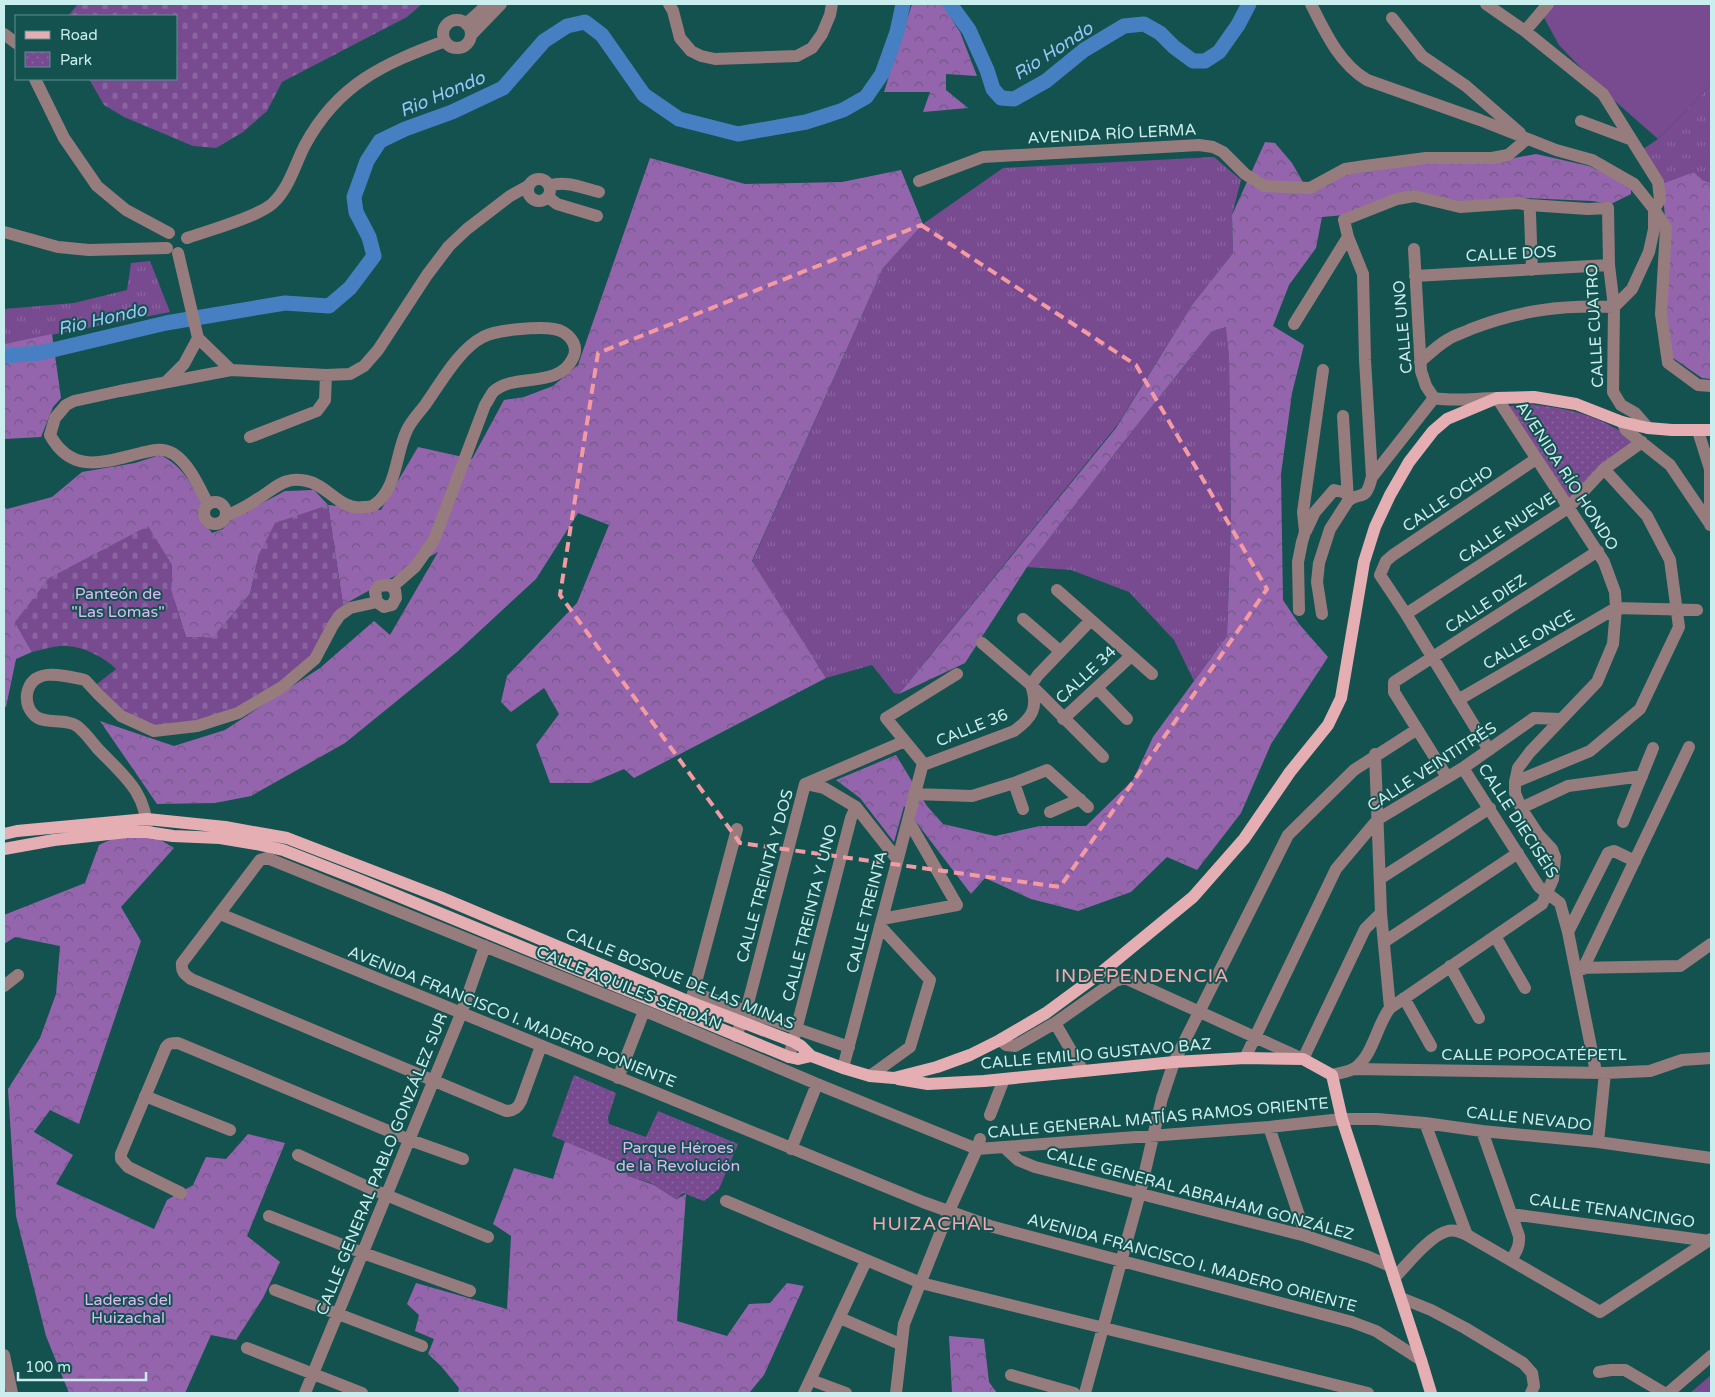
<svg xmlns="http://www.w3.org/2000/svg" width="1715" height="1397" font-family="'Varela Round',sans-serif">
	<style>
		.grass { fill: url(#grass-tufts) }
		.forest { fill: url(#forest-crowns) }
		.cemetery { fill: url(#cemetery-stones) }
		.park { fill: url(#park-dots) }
		.pitch { fill: #784a90 }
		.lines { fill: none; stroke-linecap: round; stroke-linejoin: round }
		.river { stroke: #4680c2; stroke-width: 15 }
		.minor { stroke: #977c7e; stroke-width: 12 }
		.major { stroke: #e5aeb3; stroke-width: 12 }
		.marked { fill: none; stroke: #f49aa3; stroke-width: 4; stroke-dasharray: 10 6; stroke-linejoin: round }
		.labels { text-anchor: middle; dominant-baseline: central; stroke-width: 4; stroke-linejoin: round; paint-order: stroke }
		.street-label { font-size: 16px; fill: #caeeed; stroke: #145250 }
		.park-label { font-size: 16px; fill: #deb8f3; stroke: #145250 }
		.water-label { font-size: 18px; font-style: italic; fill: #99c6fb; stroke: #145250 }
		.quarter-label { font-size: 19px; letter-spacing: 1px; fill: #faa6ae; stroke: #145250 }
	</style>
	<defs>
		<pattern id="grass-tufts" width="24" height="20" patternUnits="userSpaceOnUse" patternTransform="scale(1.25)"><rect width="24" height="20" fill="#784a90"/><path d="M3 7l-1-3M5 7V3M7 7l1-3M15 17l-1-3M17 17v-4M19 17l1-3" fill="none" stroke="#8a64a0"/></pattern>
		<pattern id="forest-crowns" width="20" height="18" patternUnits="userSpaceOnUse" patternTransform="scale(1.25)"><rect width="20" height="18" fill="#9465ad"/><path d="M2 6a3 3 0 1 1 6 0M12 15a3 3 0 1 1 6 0" fill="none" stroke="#715984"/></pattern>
		<pattern id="cemetery-stones" width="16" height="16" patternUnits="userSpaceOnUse" patternTransform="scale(1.25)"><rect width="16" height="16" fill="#784a90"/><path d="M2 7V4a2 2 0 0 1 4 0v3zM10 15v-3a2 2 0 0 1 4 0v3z" fill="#8a64a0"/></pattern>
		<pattern id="park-dots" width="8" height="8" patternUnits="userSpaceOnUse" patternTransform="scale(1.25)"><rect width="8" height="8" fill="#784a90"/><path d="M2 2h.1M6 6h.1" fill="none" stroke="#8a64a0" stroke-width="1.8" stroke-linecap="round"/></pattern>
	</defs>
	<rect width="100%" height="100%" fill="#145250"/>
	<path class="grass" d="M1711,85V183L1702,180L1662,184L1643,149L1658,139Z
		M1214,157L1241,180L1232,215L1233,253L1192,305L1118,424L899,694L894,693L872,665L826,678L752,562L883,268L923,224L1003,168Z
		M150,261L170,312L4,344V309L74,303L127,290L131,263Z
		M1227,327L1229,356L1231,521L1227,636L1194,681L1174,640L1129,592L1071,570L1027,567L1122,444L1211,332Z
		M1711,1375V1393H1690Z"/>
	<path class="forest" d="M912,4H942L960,32L977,76L946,74V90L968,108L923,112L930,92H884Z
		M1265,142L1275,143L1292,163L1308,191L1337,176L1386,165L1509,159L1536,154L1589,166L1631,186V194L1611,204L1592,201L1523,198L1464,202L1412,190L1345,215L1322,217L1316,248L1289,285L1273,326L1304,345L1292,393L1281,474L1283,600L1299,624L1328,657L1271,744L1241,813L1197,870L1167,857L1131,892L1078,911L1031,899L985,878L971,894L904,806L894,842L860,798L836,780L896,755L927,806L943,824L995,836L1040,826H1086L1133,780L1153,737L1227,636L1231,521L1229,356L1226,327L1211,332L1122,444L1027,567L965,663L899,694L1116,428L1192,305L1233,253L1232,215Z
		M650,158L745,184L842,182L901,170L923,224L883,268L752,561L826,678L634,778L624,769L591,783H550L536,745L559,714L544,688L511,712L501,702L507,676L577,603L609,525L578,513L536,579L457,652L345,743L251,796L215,803L157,804L100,721L174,746L225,730L320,668L374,621L390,635L438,552L343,605L328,505L259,554L250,594L213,638L186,637L171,590L172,565L15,622L32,652L16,659L6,707H4V507L7,509L52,497L82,472L135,463L160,455C183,466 189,482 202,501L198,514L212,533L223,529L232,519L285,491L314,490L328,505L381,510L418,447L472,459L504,400L524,397L553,386L578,365Z
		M1694,172L1702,180L1711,183V379L1702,378L1673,358L1661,314L1666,228L1662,184Z
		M52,334L61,398L53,407L41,437L4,439V344Z
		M127,832H147L174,848L121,907L141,941L79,1124L50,1110L34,1132L73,1155L56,1184L154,1229L167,1200L193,1185L206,1157L226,1159L248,1134L285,1143L247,1236L280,1262L263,1298L236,1340L211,1335L185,1393H69L46,1336L16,1216L8,1089L40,1038L56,994L60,946L15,937L4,944V915L85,883L99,845Z
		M565,1141L619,1164L629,1176L654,1185L676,1199L686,1194L677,1321L727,1336L749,1304L770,1303L787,1283L804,1286L764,1375L749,1393H458L459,1388L441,1366L428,1354L434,1339L415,1331L419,1315L407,1304L416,1283L507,1309L511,1236L493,1224L514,1168L553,1179Z
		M949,1336L984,1339L989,1382L997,1393H952Z"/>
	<path class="cemetery" d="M78,4H422L407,17L282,82L267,111L243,132L216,148L193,146L124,117L104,105L89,79H176V16H68Z
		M328,505L343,605L313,657L278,685L236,710L196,722L155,727L121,712L97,684L116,669C104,657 84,647 67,646C56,645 42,650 32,652L15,622L49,578L148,526L172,565L171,590L186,637L212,638L250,594L259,554L275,523Z"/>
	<path class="park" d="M1529,404C1571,409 1601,415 1636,442L1568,503L1502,407Z
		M574,1075L616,1093L608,1118L609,1124L646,1137L658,1111L738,1144L719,1189L704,1201L683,1193L676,1199L651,1183L629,1176L619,1164L552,1136Z"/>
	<path class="pitch" d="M1550,4H1711V85L1658,139L1600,88L1559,45L1542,14Z"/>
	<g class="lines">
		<path class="river" d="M950,4L969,30L987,70L993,89L1001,98L1014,99L1046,81L1084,50L1124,26L1144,24L1160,33L1174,47L1193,61H1205L1219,52L1238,25L1249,4
			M4,356L40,353L166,323L285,303L329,306L350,288L374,256L369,237L356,212L354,197L367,161L380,141L405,129L452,112L503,88L544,41L567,26L585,22L602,35L644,95L679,119L738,134L806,122L822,117L843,110L866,97L882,74L897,32L903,4"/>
		<path class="minor" d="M669,4L673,11L680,38L691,51L701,56L715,59L797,56L812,48L822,34L830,15L832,4
			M1311,4C1325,32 1339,63 1367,80L1480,120L1556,150L1592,160L1634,184L1654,209L1666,228L1661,314L1668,363L1698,385L1711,386
			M1486,4L1525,31L1603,94L1658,182L1660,200L1654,209
			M1392,18L1422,56L1466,86L1520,133
			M443 34a14 14 0 1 1 28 0a14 14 0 1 1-28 0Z
			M466,24L488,4
			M1525,31L1548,4
			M4,34L16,43
			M471,35L501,4
			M35,79L64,138L97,186L126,210L169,233
			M1581,121L1632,140
			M528 190a11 11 0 1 1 22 0a11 11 0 1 1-22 0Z
			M919,181L983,157L1199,145L1213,147L1223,152L1245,174L1264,186L1310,188L1345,169L1365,166L1426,158H1492L1508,155L1527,139
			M549,186C566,180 582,188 599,192
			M548,197L557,204L597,216
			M1529,205L1530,214L1532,270
			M4,232L58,247L89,250L167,248
			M187,238C207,231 257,217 272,204C289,189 295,164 305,145C338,84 383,64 445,41
			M1414,249L1421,371L1426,386L1434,398
			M178,253L198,338L231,370
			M1415,276L1609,265
			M1294,324L1348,237
			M1420,362C1429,354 1437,346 1447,340C1454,335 1463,333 1471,329C1520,310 1562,305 1614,307L1632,289L1649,252L1654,229V209
			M167,381L184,364L198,338
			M1622,422L1626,430L1670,465L1710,524
			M1698,431L1710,469V525
			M250,437L317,411L325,400L326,375
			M1348,501C1355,495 1359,497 1364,494C1369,491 1370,482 1372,477L1365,360L1363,274L1348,237L1344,220L1397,199L1414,196L1460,207L1518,203L1529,205L1588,209L1608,208L1609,265L1614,307L1613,392L1621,405L1635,413L1648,428
			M204 513a11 11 0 1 1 22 0a11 11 0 1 1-22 0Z
			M208,504C199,487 190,465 174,454C162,447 153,450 141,453C104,462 72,475 50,435L55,418L66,405L74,401L120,391L231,370L326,375L350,374L364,366L378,350L427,275L449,246L467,229L510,196L528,186
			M226,516C238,511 249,505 259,498C268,493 278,483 288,481C293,479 302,480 307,481C328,485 340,511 364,507C367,507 371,507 374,505C398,488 395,454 407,430C411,421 419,413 425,405C440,384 459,349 483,337C495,330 539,326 554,329C567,331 580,344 573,358C558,390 513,372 493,392C490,396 488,401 485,405L434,540L415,567L392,587
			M1306,531L1315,512L1334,490L1347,493
			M1057,590L1152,674
			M1299,610L1298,562L1302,542L1305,532L1303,512L1323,370
			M1322,614L1317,582L1319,563L1330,529L1348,501L1343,416
			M1406,614L1568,508L1604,469L1642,442
			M1023,619L1060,651
			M982,643L1031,685L1103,757
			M1097,688L1127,719
			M1458,700L1616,608L1697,610
			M1063,719L1131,656
			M1489,750L1406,614L1380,575L1386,561L1393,555L1536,459
			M1375,754L1381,913L1390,1008
			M923,763L926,764L1014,731C1032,718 1039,708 1031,685L1038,675L1090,621
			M923,763L886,718L957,674
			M1463,768L1539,887L1560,903L1568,932L1596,1072
			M1447,777L1394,692V682L1598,551
			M1515,782L1590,751L1640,709L1679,627L1670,560L1647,516L1604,469
			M1014,783L1023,809
			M805,784L824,788L856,807L897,859
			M805,784L905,741
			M914,794L972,796L1014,783L1047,770L1088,807
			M1521,808L1568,786L1642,776
			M1050,812L1080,799
			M1623,822L1653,748
			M147,832C147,792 123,775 98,749C92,742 85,732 77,726C65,718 43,725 34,715C28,709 26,702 27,694C32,665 66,676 85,680L99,695L121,716L154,731L197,726L238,713L282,687L315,659L333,625L340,615L350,608L377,602L384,607L392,605L396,598L395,590L389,585L379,586L375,592L377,602
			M1381,878L1490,808
			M220,914L923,1202L990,1226L1352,1322L1376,1331L1421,1360
			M882,919L957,905L908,820
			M1568,932L1608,853L1614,851L1635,861
			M1495,936L1525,988
			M1384,942L1518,853
			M1450,966L1479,1018
			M1576,968L1680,966L1711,944
			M1583,969L1689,747
			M4,986L18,975
			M694,993L849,1047
			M1404,998L1431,1046
			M687,1016L737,829
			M1055,1023L1083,1071
			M736,1036L746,1011L805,784
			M1000,1040L1006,1045L1015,1046L1055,1023L1115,981L1125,978L1303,1059L1365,929L1381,913
			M541,1046L521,1101C518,1108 514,1111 506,1111L191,979C184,974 181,971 182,963L260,860L267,858L657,1016L817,1084L977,1149L1269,1127L1342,1119H1377L1425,1123L1482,1131L1598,1142L1711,1158
			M789,1057L851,818L856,807
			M1245,1058L1336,869L1378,819L1463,768L1534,718L1561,719
			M843,1068L923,763
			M1354,1069L1605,1073L1650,1071L1682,1060L1711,1058
			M1332,1075C1339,1073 1349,1072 1355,1068C1374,1054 1376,1026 1390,1008L1542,904L1553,879L1555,857L1552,849L1538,834L1521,808L1515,793V782L1518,768L1530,752L1597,682L1613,644L1616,608L1615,592L1604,562L1497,398C1476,398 1455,402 1434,398L1372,477
			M870,1076L910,1047L930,980L880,926
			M618,1078L644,1011
			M145,1096L230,1130
			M990,1115L1004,1079
			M1425,1123L1467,1235
			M1269,1127L1306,1236
			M1482,1131L1519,1236C1520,1246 1516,1252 1511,1260
			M1598,1142L1605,1073
			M1005,1148L1018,1160L1035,1167L1306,1236L1369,1257L1390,1266
			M791,1149L817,1084
			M298,1155L374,1190L488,1237
			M181,1193L128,1167L121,1159V1154L166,1047C169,1043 172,1043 178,1043L410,1140L463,1159
			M726,1201L921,1283L1368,1393
			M1511,1214L1709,1241
			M269,1216L363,1253L470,1291
			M1394,1278C1407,1265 1430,1235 1448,1231C1454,1229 1461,1232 1467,1235L1600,1312L1711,1239
			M275,1290L422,1346
			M1401,1298L1431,1310L1465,1328L1523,1363L1532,1373L1534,1386L1531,1393
			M840,1318L900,1344
			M247,1348L362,1393
			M4,1355L12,1393
			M1599,1372L1611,1370H1625L1664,1393
			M1011,1375L1074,1393
			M811,1380L846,1393
			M305,1393L461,1014L485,946
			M804,1393L866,1261
			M896,1393L904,1324L949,1211L977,1149L980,1139
			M1085,1393L1140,1193L1162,1098L1174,1062L1288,835L1354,770L1416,730
			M1668,1393L1711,1356"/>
		<path class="major" d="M4,834L17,831L147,819L225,827L287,838L440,897L690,1002L794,1042L801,1046L811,1056L843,1068L870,1076L894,1078L937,1067L970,1055L1000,1040L1046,1013L1103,971L1193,897L1244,839L1290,772L1328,725L1341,698L1364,562L1375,527L1390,495L1409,462L1433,431L1447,419L1497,398L1534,397L1576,404L1622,422L1648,428L1672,430H1711
			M4,849L54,840L127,832H147L173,836L220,838L256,844L283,850L357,879L789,1057L798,1059L811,1056
			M898,1079L928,1084L984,1081L1174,1062L1245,1058L1303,1059L1332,1075L1342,1119L1421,1360L1431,1393"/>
	</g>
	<path class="marked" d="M921,225L1136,365L1267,589L1060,887L740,843L560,595L598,353Z"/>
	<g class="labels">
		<g class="street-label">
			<text transform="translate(1112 134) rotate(-3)">AVENIDA RÍO LERMA</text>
			<text transform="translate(1511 254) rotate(-3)">CALLE DOS</text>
			<text transform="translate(1595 326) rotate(-93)">CALLE CUATRO</text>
			<text transform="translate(1403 327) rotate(-95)">CALLE UNO</text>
			<text transform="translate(1567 476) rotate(57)">AVENIDA RÍO HONDO</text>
			<text transform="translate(1448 499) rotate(-34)">CALLE OCHO</text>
			<text transform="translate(1507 528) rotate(-34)">CALLE NUEVE</text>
			<text transform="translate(1486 604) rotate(-33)">CALLE DIEZ</text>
			<text transform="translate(1529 640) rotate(-30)">CALLE ONCE</text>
			<text transform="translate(1086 675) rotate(-43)">CALLE 34</text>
			<text transform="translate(972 728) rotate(-22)">CALLE 36</text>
			<text transform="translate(1432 767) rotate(-33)">CALLE VEINTITRÉS</text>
			<text transform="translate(1518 821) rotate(57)">CALLE DIECISÉIS</text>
			<text transform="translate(765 876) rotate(-75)">CALLE TREINTA Y DOS</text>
			<text transform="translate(867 912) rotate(-76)">CALLE TREINTA</text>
			<text transform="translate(810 913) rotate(-76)">CALLE TREINTA Y UNO</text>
			<text transform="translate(680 979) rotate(22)">CALLE BOSQUE DE LAS MINAS</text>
			<text transform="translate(629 988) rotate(22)">CALLE AQUILES SERDÁN</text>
			<text transform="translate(512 1017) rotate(22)">AVENIDA FRANCISCO I. MADERO PONIENTE</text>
			<text transform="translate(1096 1054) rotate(-5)">CALLE EMILIO GUSTAVO BAZ</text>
			<text x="1534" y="1055">CALLE POPOCATÉPETL</text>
			<text transform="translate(1158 1118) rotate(-5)">CALLE GENERAL MATÍAS RAMOS ORIENTE</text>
			<text transform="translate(1529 1119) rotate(6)">CALLE NEVADO</text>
			<text transform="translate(382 1164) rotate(-68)">CALLE GENERAL PABLO GONZÁLEZ SUR</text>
			<text transform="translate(1200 1194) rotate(15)">CALLE GENERAL ABRAHAM GONZÁLEZ</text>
			<text transform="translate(1612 1211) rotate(8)">CALLE TENANCINGO</text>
			<text transform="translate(1192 1263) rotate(15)">AVENIDA FRANCISCO I. MADERO ORIENTE</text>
		</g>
		<g class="park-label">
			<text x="118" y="594">Panteón de<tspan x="118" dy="18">"Las Lomas"</tspan></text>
			<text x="678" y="1148">Parque Héroes<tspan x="678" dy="18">de la Revolución</tspan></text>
			<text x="128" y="1300">Laderas del<tspan x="128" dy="18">Huizachal</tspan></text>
		</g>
		<g class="water-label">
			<text transform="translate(1053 51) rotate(-33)">Rio Hondo</text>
			<text transform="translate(442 94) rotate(-23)">Rio Hondo</text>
			<text transform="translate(102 319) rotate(-13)">Rio Hondo</text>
		</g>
		<g class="quarter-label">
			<text x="1142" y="976">INDEPENDENCIA</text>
			<text x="933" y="1224">HUIZACHAL</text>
		</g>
	</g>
	<rect width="1715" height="1397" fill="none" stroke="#caeeed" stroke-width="10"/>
	<rect x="15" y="15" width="162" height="65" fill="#145250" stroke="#5d908f"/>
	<rect x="25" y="31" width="25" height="8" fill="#e5aeb3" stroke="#5d908f"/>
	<text x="60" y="40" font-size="15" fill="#caeeed">Road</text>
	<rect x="25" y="52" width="25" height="15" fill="url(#park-dots)" stroke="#5d908f"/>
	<text x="60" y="65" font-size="15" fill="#caeeed">Park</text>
	<path d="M18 1372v8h128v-8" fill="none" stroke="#caeeed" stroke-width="2.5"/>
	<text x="25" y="1372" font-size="15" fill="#caeeed" stroke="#145250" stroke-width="4" paint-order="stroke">100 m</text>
</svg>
